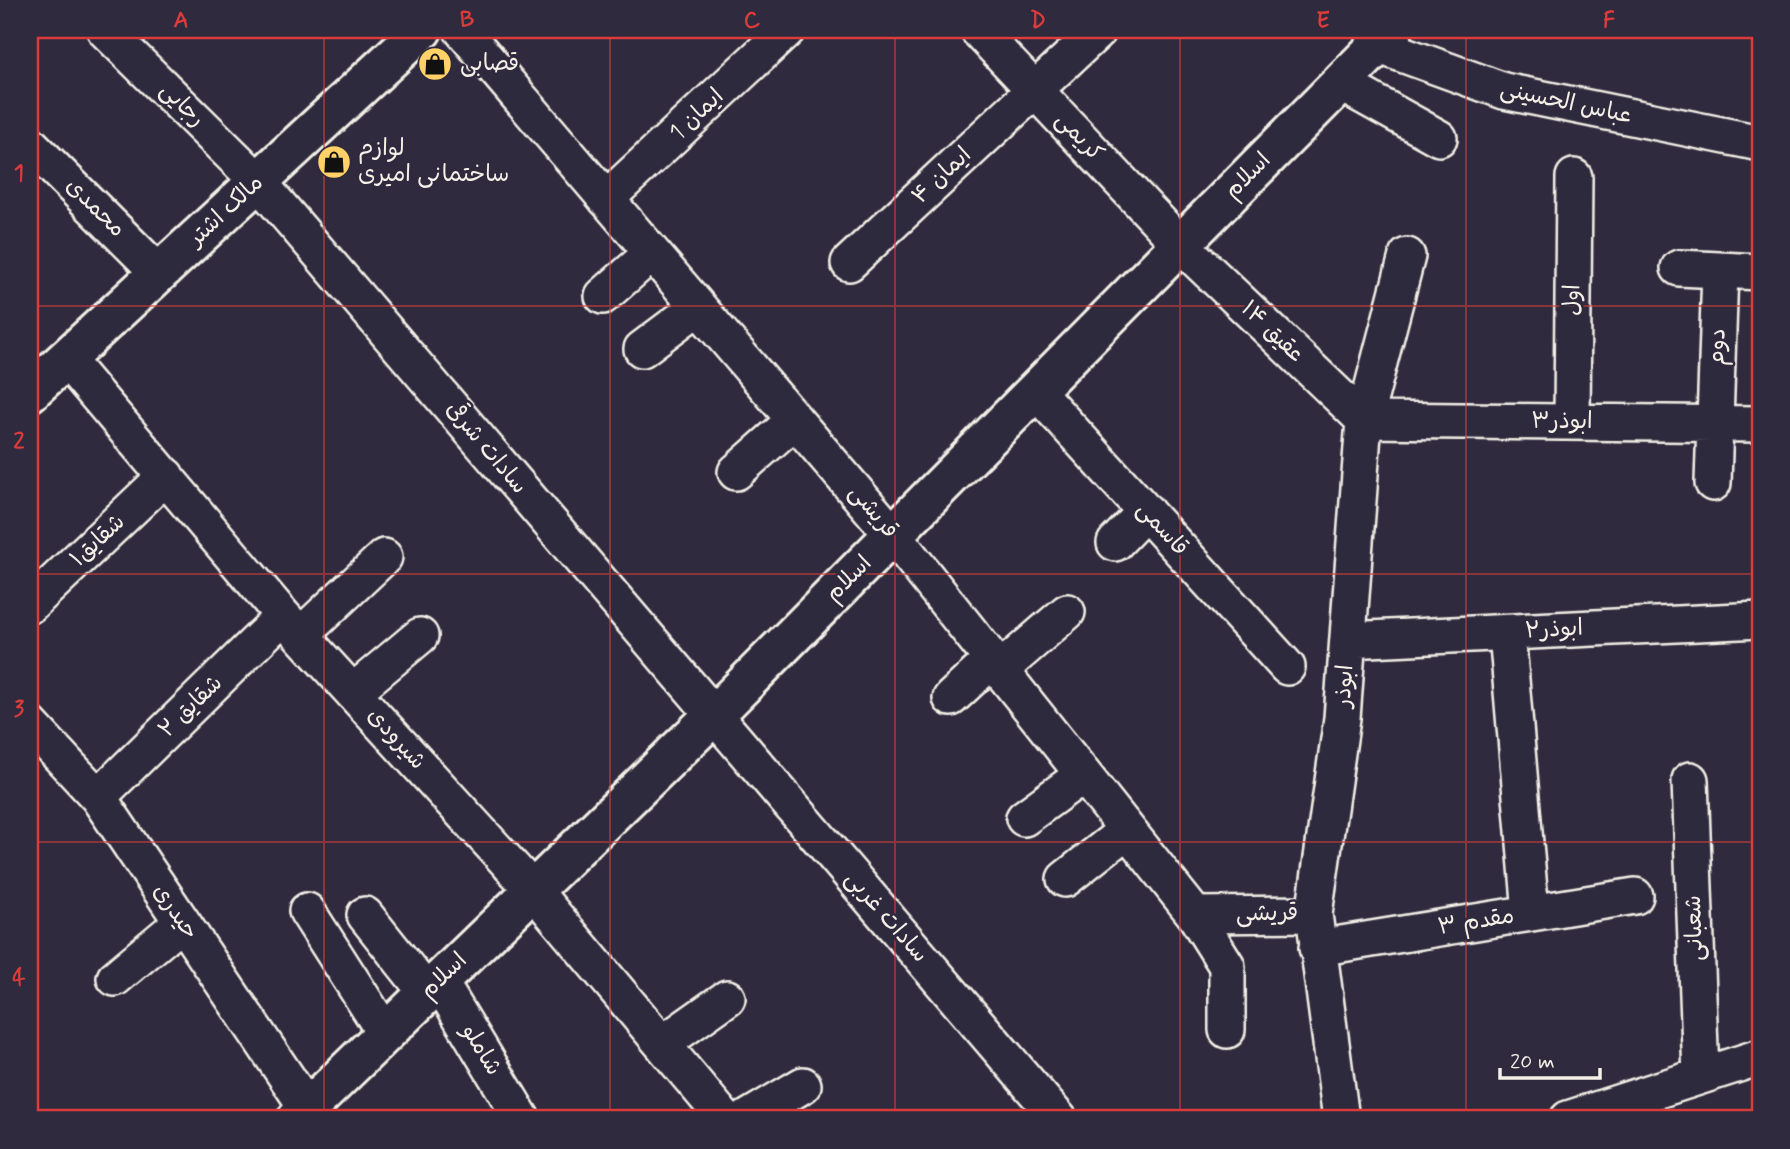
<svg xmlns="http://www.w3.org/2000/svg" width="1790" height="1149" font-family="Mynerve,'Playpen Sans Arabic',sans-serif">
	<style>
		.lines { fill: none; stroke-linecap: round; stroke-linejoin: round }
		.street-casing { stroke: #f4f1e8; stroke-width: 40 }
		.secondary-casing { stroke: #f4f1e8; stroke-width: 44 }
		.street { stroke: #2f2a3d; stroke-width: 35 }
		.secondary { stroke: #2f2a3d; stroke-width: 38 }
		.grid { fill: none; stroke: #d93c3b; stroke-width: 2; stroke-opacity: 0.55 }
		.labels { text-anchor: middle; dominant-baseline: central; stroke-width: 5; stroke-linejoin: round; paint-order: stroke }
		.poi-label { font-size: 23px; fill: #f4f1e8; stroke: #2f2a3d; text-anchor: start }
		.street-label { font-size: 23px; fill: #f4f1e8; stroke: #2f2a3d }
		.neatline { fill: none; stroke: #d93c3b; stroke-width: 2.5 }
		.grid-label { font-size: 23px; text-anchor: middle; font-weight: bold; fill: #d93c3b }
	</style>
	<rect width="100%" height="100%" fill="#2f2a3d"/>
	<filter id="ink" filterUnits="userSpaceOnUse"><feTurbulence type="fractalNoise" baseFrequency=".0143" numOctaves="2"/><feDisplacementMap in="SourceGraphic" scale="14" xChannelSelector="R" yChannelSelector="G"/><feConvolveMatrix kernelMatrix="1 2 1 2 8 2 1 2 1" color-interpolation-filters="sRGB"/></filter>
	<g filter="url(#ink)">
		<g class="lines">
			<g class="street-casing">
				<path id="street" d="M105,30L258,181L1059,1119
					M462,30L893,535L1195,915L1314,914
					M978,30L1180,244L1364,420
					M1377,45L1504,91L1760,143
					M1340,83L1439,138
					M30,144L159,273
					M606,199L787,30
					M849,263L1099,30
					M1679,268L1760,272
					M603,296L652,253
					M642,349L698,307
					M66,359L283,616L533,890L725,1119
					M1036,391L1287,667
					M1364,420L1760,424
					M1572,422L1574,177
					M736,472L795,420
					M1713,483L1720,270
					M1115,543L1146,511
					M30,605L166,476
					M1507,633L1531,913
					M301,635L384,557
					M1348,640L1760,620
					M1000,670L1067,612
					M353,692L420,636
					M951,698L992,660
					M30,724L98,797L308,1109
					M1690,780L1701,1076
					M98,797L283,616
					M1024,818L1083,775
					M1065,879L1127,830
					M307,911L385,1033
					M365,915L427,993
					M1195,915L1227,966V1030
					M1317,948L1635,896
					M115,978L182,922
					M439,981L522,1119
					M662,1044L727,998
					M746,1119L803,1085
					M1341,1119L1314,914L1342,718L1364,420L1407,256
					M1568,1119L1760,1057"/>
			</g>
			<g class="secondary-casing">
				<path id="secondary" d="M30,392L422,30
					M297,1119L713,716L1393,30"/>
			</g>
			<use href="#street" class="street"/>
			<use href="#secondary" class="secondary"/>
		</g>
	</g>
	<path class="grid" d="M324,30V1119M610,30V1119M895,30V1119M1180,30V1119M1466,30V1119M30,306H1760M30,574H1760M30,842H1760"/>
	<defs>
		<g id="shop-disc" transform="scale(1.75)"><circle r="9.5" fill="#ffd166" stroke="#2f2a3d"/><path d="M-5-2.5h2.3a2.7 3.5 0 0 1 5.4 0H5L5.5 6h-11ZM-1.5-2.5h3a1.5 2.3 0 0 0-3 0Z" fill="#111"/></g>
	</defs>
	<g fill-rule="evenodd">
		<use href="#shop-disc" x="435" y="64"/>
		<use href="#shop-disc" x="334" y="162"/>
	</g>
	<g class="labels">
		<g class="poi-label">
			<text x="460" y="64">قصابی</text>
			<text x="358" y="149">لوازم<tspan x="358" dy="26">ساختمانی امیری</tspan></text>
		</g>
		<g class="street-label">
			<text transform="translate(1566 103) rotate(12)">عباس الحسینی</text>
			<text transform="translate(182 105) rotate(45)">رجایی</text>
			<text transform="translate(697 115) rotate(-43)">ایمان 1</text>
			<text transform="translate(1079 137) rotate(47)">کریمی</text>
			<text transform="translate(942 176) rotate(-43)">ایمان ۴</text>
			<text transform="translate(1248 176) rotate(-45)">اسلام</text>
			<text transform="translate(95 208) rotate(45)">محمدی</text>
			<text transform="translate(226 211) rotate(-43)">مالک اشتر</text>
			<text transform="translate(1573 300) rotate(-89)">اول</text>
			<text transform="translate(1272 332) rotate(44)">عقیق ۱۴</text>
			<text transform="translate(1718 347) rotate(-88)">دوم</text>
			<text x="1562" y="422">ابوذر۳</text>
			<text transform="translate(486 448) rotate(50)">سادات شرقی</text>
			<text transform="translate(873 512) rotate(50)">قریشی</text>
			<text transform="translate(1162 529) rotate(48)">قاسمی</text>
			<text transform="translate(98 541) rotate(-43)">شقایق۱</text>
			<text transform="translate(849 579) rotate(-45)">اسلام</text>
			<text transform="translate(1554 630) rotate(-3)">ابوذر۲</text>
			<text transform="translate(1345 686) rotate(-86)">ابوذر</text>
			<text transform="translate(191 707) rotate(-44)">شقایق ۲</text>
			<text transform="translate(396 739) rotate(48)">شیرودی</text>
			<text transform="translate(175 912) rotate(56)">حیدری</text>
			<text transform="translate(1267 914) rotate(-1)">قریشی</text>
			<text transform="translate(886 917) rotate(49)">سادات غربی</text>
			<text transform="translate(1476 922) rotate(-9)">مقدم ۳</text>
			<text transform="translate(1695 928) rotate(-92)">شعبانی</text>
			<text transform="translate(444 976) rotate(-44)">اسلام</text>
			<text transform="translate(481 1050) rotate(59)">شاملو</text>
		</g>
	</g>
	<rect width="1790" height="1149" fill="none" stroke="#2f2a3d" stroke-width="77"/>
	<path d="M1500 1068v10h100v-10" fill="none" stroke="#f4f1e8" stroke-width="3.5"/>
	<text x="1510" y="1068" font-size="21" fill="#f4f1e8" stroke="#2f2a3d" stroke-width="5" paint-order="stroke">20 m</text>
	<rect x="38" y="38" width="1714" height="1072" class="neatline"/>
	<g class="grid-label">
		<text x="181" y="27">A</text>
		<text x="467" y="27">B</text>
		<text x="752" y="27">C</text>
		<text x="1038" y="27">D</text>
		<text x="1323" y="27">E</text>
		<text x="1609" y="27">F</text>
		<text x="19" y="180">1</text>
		<text x="19" y="448">2</text>
		<text x="19" y="716">3</text>
		<text x="19" y="984">4</text>
	</g>
</svg>
